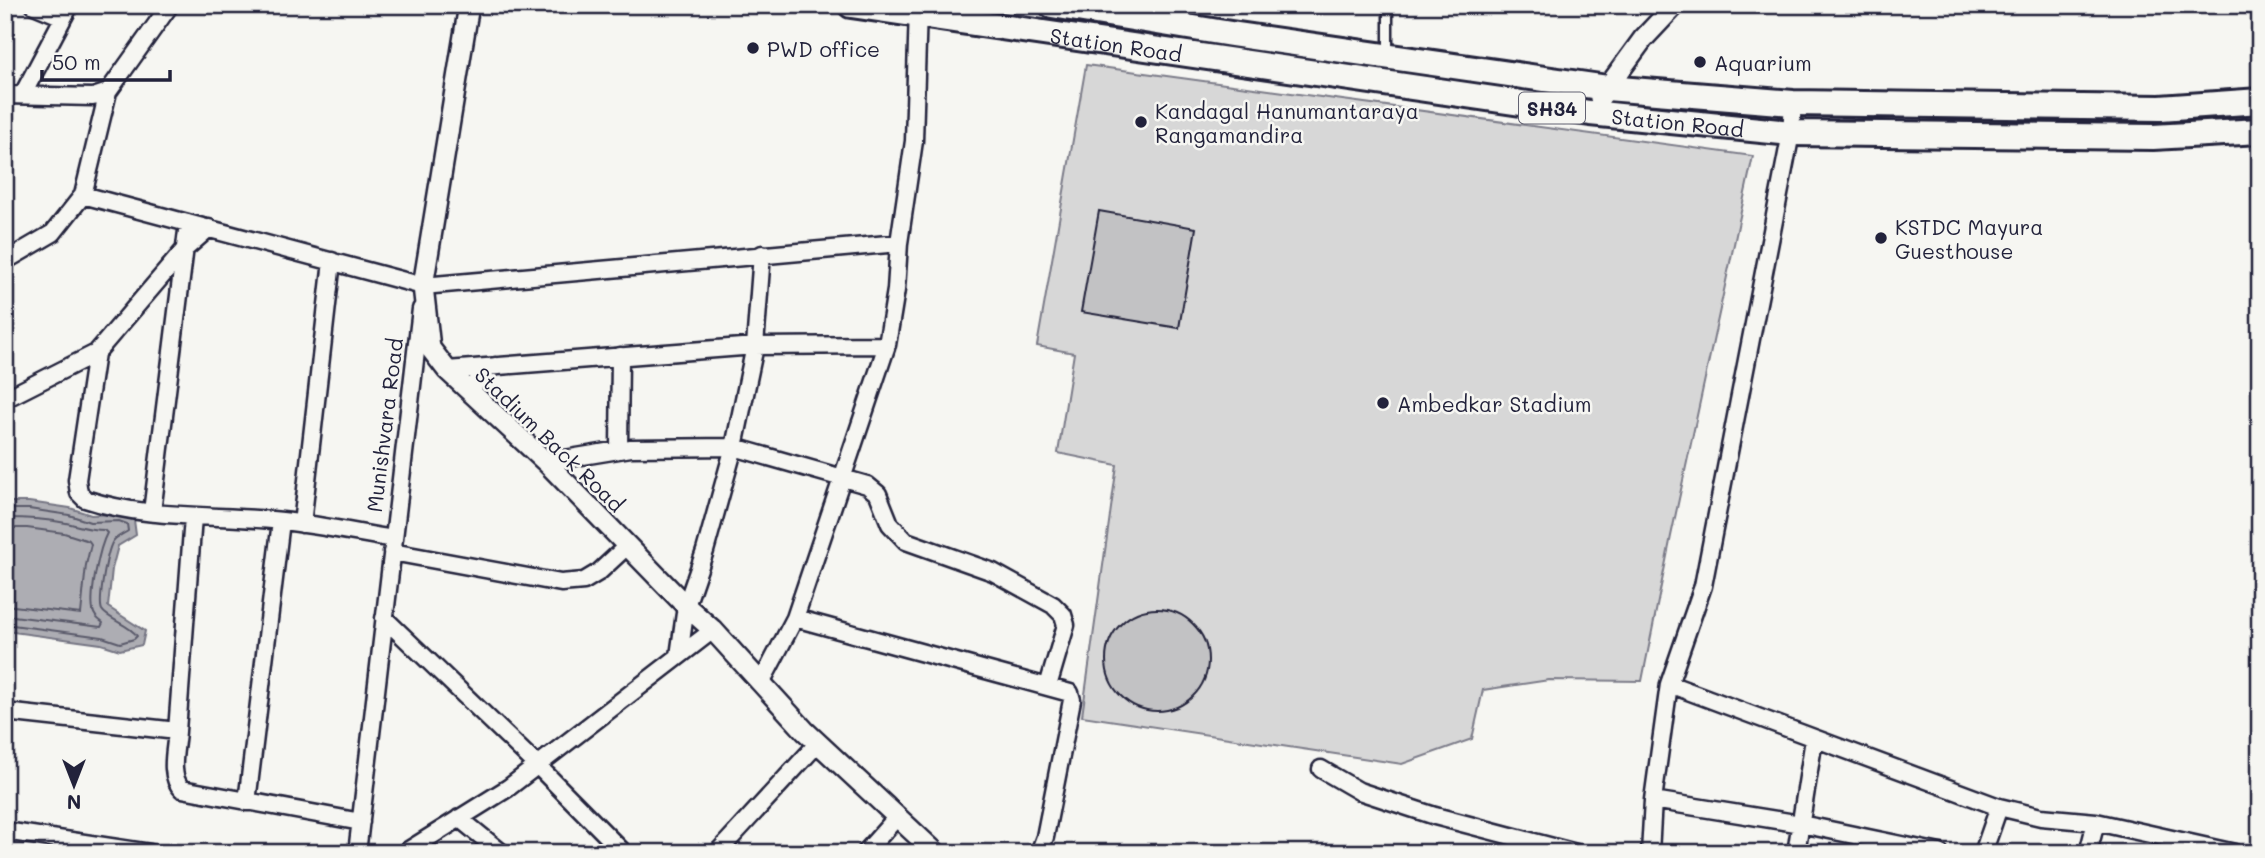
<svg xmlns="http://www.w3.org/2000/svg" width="2265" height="858" font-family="Mali,sans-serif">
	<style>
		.green { fill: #d7d7d7; stroke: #7c7c89; stroke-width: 2 }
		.water { fill: #adadb3; stroke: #757583; stroke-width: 2 }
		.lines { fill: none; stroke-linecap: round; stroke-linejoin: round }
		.shore { stroke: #5a5a6b; stroke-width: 2 }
		.building { fill: #c2c2c4; stroke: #22223b; stroke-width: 2 }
		.service-casing { stroke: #22223b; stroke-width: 13 }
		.minor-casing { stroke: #22223b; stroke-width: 21 }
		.tertiary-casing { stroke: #22223b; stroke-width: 24 }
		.primary-casing { stroke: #22223b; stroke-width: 30 }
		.service { stroke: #f6f6f2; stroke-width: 8 }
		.minor { stroke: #f6f6f2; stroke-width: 16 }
		.tertiary { stroke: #f6f6f2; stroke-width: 19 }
		.primary { stroke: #f6f6f2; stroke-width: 24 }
		.poi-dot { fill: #22223b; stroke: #f6f6f2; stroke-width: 2.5 }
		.labels { text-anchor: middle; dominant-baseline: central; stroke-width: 5; stroke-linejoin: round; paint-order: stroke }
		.shield { fill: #f6f6f2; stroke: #626272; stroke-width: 2 }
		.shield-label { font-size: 19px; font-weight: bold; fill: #22223b }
		.street-label { font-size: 21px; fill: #22223b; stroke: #f6f6f2 }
		.poi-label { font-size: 21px; fill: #22223b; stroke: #f6f6f2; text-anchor: start }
	</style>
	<rect width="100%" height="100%" fill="#f6f6f2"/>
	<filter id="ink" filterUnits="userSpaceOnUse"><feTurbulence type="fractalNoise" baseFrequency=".0143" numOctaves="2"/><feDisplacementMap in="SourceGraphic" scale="14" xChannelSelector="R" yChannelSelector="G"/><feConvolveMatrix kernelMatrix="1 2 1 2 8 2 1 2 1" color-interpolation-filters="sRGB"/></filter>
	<g filter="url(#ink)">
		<path class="green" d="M1086,65L1753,156L1671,536L1642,681L1549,680L1483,690L1472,739L1402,764L1082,716L1117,465L1058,453L1074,353L1037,346Z"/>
		<path class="water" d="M5,502H29L70,508L91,515L121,514L134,520L136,535L118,546L112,569L108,607L145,631L142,645L120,650L101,644L5,631Z"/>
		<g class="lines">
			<path class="shore" d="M5,509H29L69,515L90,522L119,521L127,524L128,531C123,534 117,537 114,540C107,547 98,602 102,610C107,619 130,625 137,636L134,639L120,643L102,637L5,624
				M5,518C26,518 46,519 66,523C80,526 90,530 104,530L107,533C99,548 90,593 93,610C94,616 98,619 103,623L101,627L5,615
				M5,528H27L64,533L89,541L91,544L86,565L81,614L5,605"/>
		</g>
		<path class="building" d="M1099,211L1196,228L1179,328L1081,312Z
			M1106 660a51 51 0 1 1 102 0a51 51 0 1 1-102 0Z"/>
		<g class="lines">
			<g class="service-casing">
				<path id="service" d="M1388,55V5"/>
			</g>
			<g class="minor-casing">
				<path id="minor" d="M34,5L63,17
					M23,94L70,5
					M5,95L93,97L108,92L170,5
					M83,195L423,286L899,243
					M5,261L53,233L83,195L108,92
					M96,353L185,249L209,228
					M447,370L755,346L887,345
					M468,390L495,366
					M5,399L96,353L77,480L79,493L85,499C148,520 217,514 282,521C320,525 357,533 394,539
					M619,449L620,356
					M546,462L631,448L734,447L867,485L878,494L890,524L906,541L993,572L1053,605L1063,615L1066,625L1048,686
					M152,512L188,223
					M302,524L332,261
					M392,552L561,583L584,581L599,572L627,546
					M384,618L538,766L624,853
					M795,618L1070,693L1072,700L1045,837L1039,853
					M679,656L686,606L705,551L734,447L755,346L762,254
					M761,683L795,618L887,345L896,290L899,243L914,141L918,8
					M1669,684L1999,807L2041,817L2096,822L2235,853
					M5,712L177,731C176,749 168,775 182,789L361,822
					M177,731L193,517
					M1321,769L1359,791L1435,816L1576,853
					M1653,800L1801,824L1940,853
					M247,802L281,521
					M459,818L502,853
					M5,831L150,853
					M357,853L421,309
					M404,853L508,788L713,630
					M717,853L818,743
					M865,853L897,817
					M1650,853L1653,800L1669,684L1703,586L1791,133L1793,103
					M1796,853L1814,739
					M1983,853L1999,807
					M2088,853L2096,822"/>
			</g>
			<g class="tertiary-casing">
				<path id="tertiary" d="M469,5L423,286L430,348L447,370L546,462L686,606L713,630L805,731L936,853
					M1600,98L1643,39L1675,5"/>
			</g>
			<g class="primary-casing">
				<g id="primary">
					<path id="s1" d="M851,5L1590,113L1791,133L2153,137L2260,131"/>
					<path d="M1052,5L1231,34L1607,88L1793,103L2160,108L2260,101"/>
				</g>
			</g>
			<use href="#service" class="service"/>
			<use href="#minor" class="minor"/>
			<use href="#tertiary" class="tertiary"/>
			<use href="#primary" class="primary"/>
		</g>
	</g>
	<g class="poi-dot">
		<circle cx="753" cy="48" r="7"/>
		<circle cx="1700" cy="62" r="7"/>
		<circle cx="1141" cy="122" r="7"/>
		<circle cx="1881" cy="238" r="7"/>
		<circle cx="1383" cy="403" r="7"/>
	</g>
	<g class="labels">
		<rect class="shield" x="1519" y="92.5" width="66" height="31" rx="5"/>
		<g class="shield-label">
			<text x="1552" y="108">SH34</text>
		</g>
		<g class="street-label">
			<text stroke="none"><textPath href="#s1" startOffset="268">Station Road</textPath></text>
			<text stroke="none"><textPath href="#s1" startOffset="835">Station Road</textPath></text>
			<text transform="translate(384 425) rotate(-83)">Munishvara Road</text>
			<text transform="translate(550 439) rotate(44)">Stadium Back Road</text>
		</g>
		<g class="poi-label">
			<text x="767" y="48">PWD office</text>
			<text x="1714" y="62">Aquarium</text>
			<text x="1155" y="110">Kandagal Hanumantaraya<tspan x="1155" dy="24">Rangamandira</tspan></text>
			<text x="1895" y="226">KSTDC Mayura<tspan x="1895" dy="24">Guesthouse</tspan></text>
			<text x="1397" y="403">Ambedkar Stadium</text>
		</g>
	</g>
	<rect width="2265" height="858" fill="none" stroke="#f6f6f2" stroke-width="28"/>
	<rect x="14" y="14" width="2237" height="830" fill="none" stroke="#22223b" stroke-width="2.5" filter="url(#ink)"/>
	<g transform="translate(74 785) rotate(180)" stroke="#f6f6f2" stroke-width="5" paint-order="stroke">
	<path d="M0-5L12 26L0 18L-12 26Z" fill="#22223b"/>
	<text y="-10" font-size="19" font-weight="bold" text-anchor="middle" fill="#22223b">N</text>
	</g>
	<path d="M42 70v10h128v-10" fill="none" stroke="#22223b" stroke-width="3.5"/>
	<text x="52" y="70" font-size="21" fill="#22223b" stroke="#f6f6f2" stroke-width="5" paint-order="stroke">50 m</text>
</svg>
